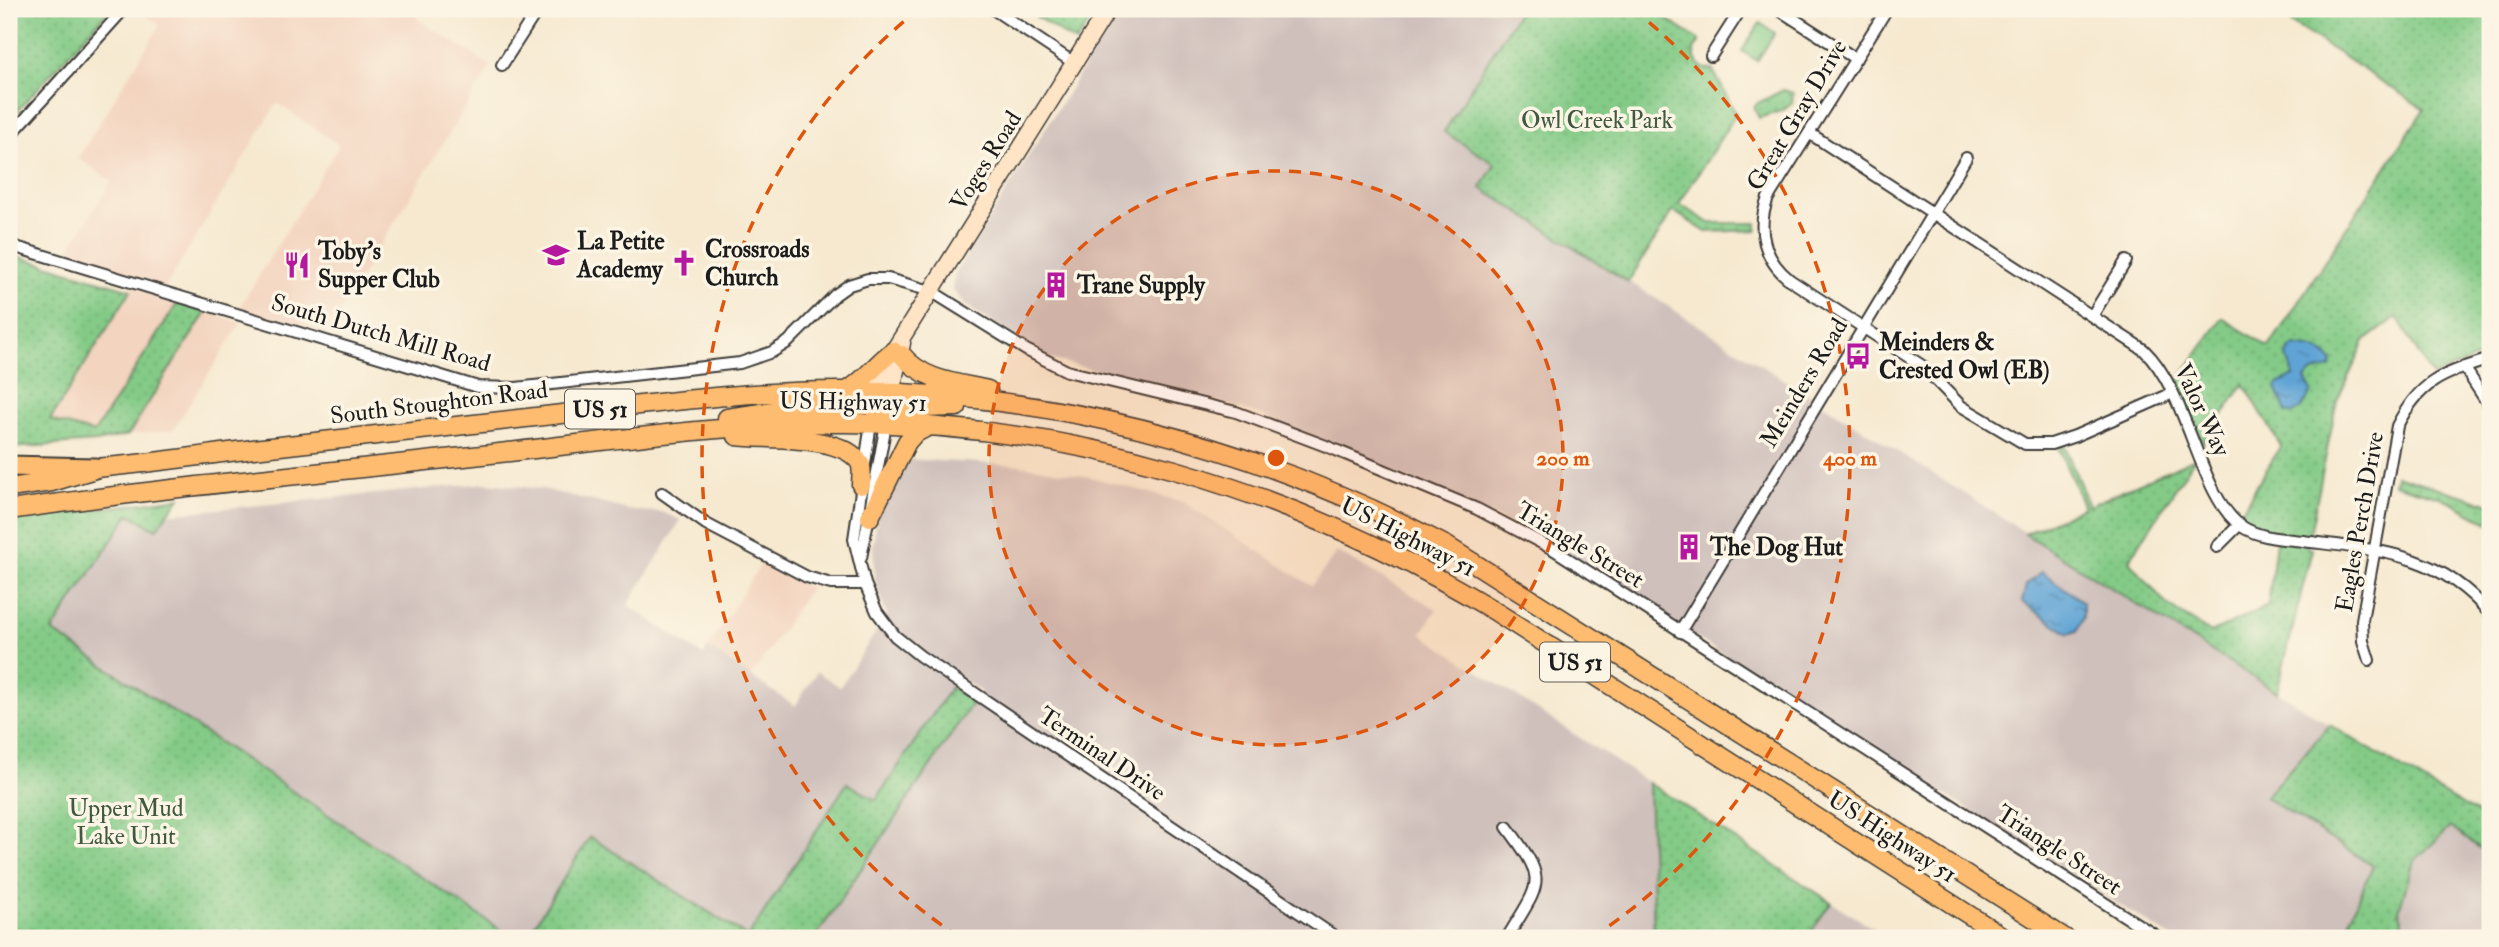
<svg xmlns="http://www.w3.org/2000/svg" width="2499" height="947" font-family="'IM FELL Double Pica',serif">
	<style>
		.built { fill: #f3d4bf }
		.industrial { fill: #cfc0bb }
		.park { fill: url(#park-dots); stroke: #507452; stroke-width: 2 }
		.pitch { fill: #84cb87; stroke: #507452; stroke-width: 2 }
		.water { fill: url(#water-ripples); stroke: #3e6078; stroke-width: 2 }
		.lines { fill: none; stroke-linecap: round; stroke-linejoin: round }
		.street-casing { stroke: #3d3b37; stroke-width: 14 }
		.secondary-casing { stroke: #3d3b37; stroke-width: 19 }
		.primary-casing { stroke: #3d3b37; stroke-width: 21 }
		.highway-casing { stroke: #3d3b37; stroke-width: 23 }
		.street { stroke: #fff; stroke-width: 10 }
		.secondary { stroke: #ffe4c6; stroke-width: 16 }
		.primary { stroke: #febc71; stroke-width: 18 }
		.highway { stroke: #febc71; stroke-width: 19 }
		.ring { fill: none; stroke: #de560d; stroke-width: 3.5; stroke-dasharray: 12 9 }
		.labels { text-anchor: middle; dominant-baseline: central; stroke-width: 7; stroke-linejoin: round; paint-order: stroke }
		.shield { fill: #fcf5e5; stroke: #5f5d58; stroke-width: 2 }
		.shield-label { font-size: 23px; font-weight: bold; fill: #1c1c1c }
		.street-label { font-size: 24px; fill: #1c1c1c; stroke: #fcf5e5 }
		.park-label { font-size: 24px; fill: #405941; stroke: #fcf5e5 }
		.poi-label { font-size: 24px; font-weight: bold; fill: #1c1c1c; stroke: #fcf5e5; text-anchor: start }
		.centre { fill: #de560d; stroke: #fcf5e5; stroke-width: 3.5 }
		.ring-label { font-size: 21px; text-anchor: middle; font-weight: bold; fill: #de560d; stroke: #fcf5e5; stroke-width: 7; stroke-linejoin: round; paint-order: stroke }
	</style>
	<defs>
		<pattern id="park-dots" width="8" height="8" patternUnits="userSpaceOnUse" patternTransform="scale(1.75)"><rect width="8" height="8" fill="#84cb87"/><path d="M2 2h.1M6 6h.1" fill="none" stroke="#71ae74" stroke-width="1.8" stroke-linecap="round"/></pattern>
		<pattern id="water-ripples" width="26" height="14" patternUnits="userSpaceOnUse" patternTransform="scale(1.75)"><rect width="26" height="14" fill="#61a4d5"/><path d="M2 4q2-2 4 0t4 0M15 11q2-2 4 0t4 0" fill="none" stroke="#4f85ac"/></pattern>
	</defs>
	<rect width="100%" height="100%" fill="#fcf5e5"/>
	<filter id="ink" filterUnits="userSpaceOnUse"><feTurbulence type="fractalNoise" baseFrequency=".0143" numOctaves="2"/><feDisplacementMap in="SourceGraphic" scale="14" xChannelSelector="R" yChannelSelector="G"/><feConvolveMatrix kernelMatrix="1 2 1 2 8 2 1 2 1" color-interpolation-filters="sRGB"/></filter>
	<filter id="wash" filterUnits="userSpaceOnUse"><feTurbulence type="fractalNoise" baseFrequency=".00686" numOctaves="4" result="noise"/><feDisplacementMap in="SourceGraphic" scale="28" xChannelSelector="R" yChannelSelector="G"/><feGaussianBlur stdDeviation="1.57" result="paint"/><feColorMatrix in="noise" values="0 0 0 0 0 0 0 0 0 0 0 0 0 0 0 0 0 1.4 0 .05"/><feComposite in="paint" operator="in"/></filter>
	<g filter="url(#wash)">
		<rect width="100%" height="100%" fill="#f6e9d0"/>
		<path class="built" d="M136,9H423L417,19L491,66L323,338L238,310L339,145L277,103L159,298L177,304L95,433L50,420L136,280L63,258L112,181L78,158L160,25Z
			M206,312L241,323L173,430L128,435Z
			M762,562L810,588L751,677L708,648Z"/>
		<path class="industrial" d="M1097,9H1520L1445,132L1495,165L1481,188L2330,725L2266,797L2373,866L2349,921L2368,938H2172L1529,532L1263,416L1213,400L1050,359L965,305L952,289L955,274L1113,20Z
			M900,459L1020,465L1090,477L1183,502L1312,586L1337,552L1437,609L1421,634L1649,783L1654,938H815L981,692L958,676L876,801L846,783L748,937L590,837L526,938H513L52,631L130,514L156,529L167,514L487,483L543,489L633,511L661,512L681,520L628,605L703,656L708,648L795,706L817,672L840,687L887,615L875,581L873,546L878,513Z
			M2450,827L2490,855V938H2408L2399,910L2414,861Z
			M1831,902L1889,938H1807Z"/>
		<path class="park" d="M9,9H110L9,120Z
			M1025,9H1097L1076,43Z
			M1520,9H1651L1700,41L1694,50C1694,62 1701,70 1713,70L1736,114L1679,204L1710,223H1757V230L1706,232L1673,211L1628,282L1481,188L1495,164L1444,132Z
			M2270,9H2490V353L2432,376L2397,317L2365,341L2337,401L2307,548L2312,549L2277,692L2025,534L2084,507L2058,447L2064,445L2089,506L2195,458L2129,561L2167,605L2211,633L2268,606L2277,532L2256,527L2239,515L2281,446L2244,384L2203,443L2176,384L2222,318L2269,347L2424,109Z
			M1783,90L1793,93L1792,103L1783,110L1759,118L1754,107L1756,104Z
			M9,254L131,290L50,420L94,433L177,304L206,312L128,435L96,442L9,448Z
			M2396,475L2490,504V524L2443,498L2394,484Z
			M180,498L156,529L129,514L52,631L513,938H9V521Z
			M951,687L973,702L815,938H526L590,837L748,937L847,783L876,800Z
			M2330,725L2490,822V855L2450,827L2414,861L2399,910L2408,938H2368L2349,921L2373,866L2265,797Z
			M1649,783L1831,902L1807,938H1654Z"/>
		<path class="pitch" d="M1760,23L1775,33L1757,61L1742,51Z"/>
		<path class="water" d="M2295,346C2309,348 2323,349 2332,361L2330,368L2313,372L2305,379L2312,391L2301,409L2293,414L2286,412L2276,388L2278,384L2294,376L2287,357L2289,350Z
			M2042,572L2083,602V617L2077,631L2069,634L2022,602L2026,585Z"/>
	</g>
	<g filter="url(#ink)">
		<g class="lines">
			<g class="street-casing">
				<path id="street" d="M993,9L1074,63
					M1778,9L1856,59
					M1887,9L1768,198C1756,229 1764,260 1790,280L1921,365L1961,406L2025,444H2051L2075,436L2173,393
					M1711,56L1741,9
					M502,65L538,9
					M1809,133L2144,350C2189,393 2199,496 2241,526C2259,538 2283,539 2303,541C2377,550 2439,552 2490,614
					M9,137L124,9
					M9,245L478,387L516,388L740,363L772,352L788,342L835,295L849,285L868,279H888L931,291L1026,350L1067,371L1236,412L1326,446L1477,509L1553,549L2159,938
					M2092,316L2126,261
					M2464,367L2490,407
					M871,423L854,539L865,584L877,612L895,636L920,656L1337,938
					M662,493L706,524L807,577L831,584H865
					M2217,547L2240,524
					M861,558L886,424
					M1680,632L1966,158
					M2369,660L2363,641L2362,620L2397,426C2420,380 2443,374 2490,359
					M1507,938C1541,881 1549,883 1507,827"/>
			</g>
			<g class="secondary-casing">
				<path id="secondary" d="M875,402L884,366L1108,9
					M889,403L902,343"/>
			</g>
			<g class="primary-casing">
				<path id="primary" d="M902,355C923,381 957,383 988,390
					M847,391C867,379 875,364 893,351
					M727,418L787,409L866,405L888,394
					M871,423L888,409L957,407
					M737,436C767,440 843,434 860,463C863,469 861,478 861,485
					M81,469C142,465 202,455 262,448C374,436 485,422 597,410C681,400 764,390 849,391C1060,394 1261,448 1447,546L2065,938
					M9,488L52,482L92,470
					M9,510C163,488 318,473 473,456C592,443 711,425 831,423C1064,420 1294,489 1493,610L2005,938
					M870,517L907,442L914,434L929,426"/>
			</g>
			<g class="highway-casing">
				<path id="highway" d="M9,466L95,468"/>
			</g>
			<use href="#street" class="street"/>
			<use href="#secondary" class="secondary"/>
			<use href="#primary" class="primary"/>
			<use href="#highway" class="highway"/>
		</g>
	</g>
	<circle cx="1276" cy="458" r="287" fill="#de560d" fill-opacity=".12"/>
	<g class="ring">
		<circle cx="1276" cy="458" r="287"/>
		<path d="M959 937A574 574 0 0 1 919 9M1633 9A574 574 0 0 1 1593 937"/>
	</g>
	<defs>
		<g id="school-bare" transform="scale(2.1)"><path d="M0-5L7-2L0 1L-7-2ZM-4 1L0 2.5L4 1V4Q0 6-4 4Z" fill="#b5179e" stroke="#fcf5e5" stroke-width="2.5" paint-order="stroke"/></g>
		<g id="church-bare" transform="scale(2.1)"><path d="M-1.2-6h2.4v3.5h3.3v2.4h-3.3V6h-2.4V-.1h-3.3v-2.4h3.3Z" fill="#b5179e" stroke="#fcf5e5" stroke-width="2.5" paint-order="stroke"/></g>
		<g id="restaurant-bare" transform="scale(2.1)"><path d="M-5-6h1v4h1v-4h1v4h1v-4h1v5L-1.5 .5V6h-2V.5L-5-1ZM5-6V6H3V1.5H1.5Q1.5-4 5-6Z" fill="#b5179e" stroke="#fcf5e5" stroke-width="2.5" paint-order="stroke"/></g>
		<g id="building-bare" transform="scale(2.1)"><path d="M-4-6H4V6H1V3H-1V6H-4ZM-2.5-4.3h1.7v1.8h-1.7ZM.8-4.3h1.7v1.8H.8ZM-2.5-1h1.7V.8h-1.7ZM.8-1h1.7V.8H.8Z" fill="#b5179e" stroke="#fcf5e5" stroke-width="2.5" paint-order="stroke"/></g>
		<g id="bus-bare" transform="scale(2.1)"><path d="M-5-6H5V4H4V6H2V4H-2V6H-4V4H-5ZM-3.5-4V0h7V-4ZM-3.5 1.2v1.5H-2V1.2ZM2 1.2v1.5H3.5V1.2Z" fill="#b5179e" stroke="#fcf5e5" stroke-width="2.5" paint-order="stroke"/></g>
	</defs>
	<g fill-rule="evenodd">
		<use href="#school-bare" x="556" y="255"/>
		<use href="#church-bare" x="684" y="263"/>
		<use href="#restaurant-bare" x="297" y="265"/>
		<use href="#building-bare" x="1056" y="285"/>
		<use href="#bus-bare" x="1858" y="356"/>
		<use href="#building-bare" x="1689" y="547"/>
	</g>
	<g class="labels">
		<g class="shield">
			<rect x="565" y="389.5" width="70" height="39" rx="5"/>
			<rect x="1540" y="642.5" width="70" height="39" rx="5"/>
		</g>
		<g class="shield-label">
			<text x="600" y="409">US 51</text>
			<text x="1575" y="662">US 51</text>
		</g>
		<g class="street-label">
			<text transform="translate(1797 115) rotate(-59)">Great Gray Drive</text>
			<text transform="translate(986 161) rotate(-58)">Voges Road</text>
			<text transform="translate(381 333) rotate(16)">South Dutch Mill Road</text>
			<text transform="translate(1804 383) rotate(-59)">Meinders Road</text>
			<text transform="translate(853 402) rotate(1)">US Highway 51</text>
			<text transform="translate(439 403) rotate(-7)">South Stoughton Road</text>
			<text transform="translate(2202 410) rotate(65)">Valor Way</text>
			<text transform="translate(2360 522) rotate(-80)">Eagles Perch Drive</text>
			<text transform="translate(1408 537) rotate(27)">US Highway 51</text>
			<text transform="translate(1580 545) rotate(31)">Triangle Street</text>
			<text transform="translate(1102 754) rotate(34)">Terminal Drive</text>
			<text transform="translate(1892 837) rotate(33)">US Highway 51</text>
			<text transform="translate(2059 850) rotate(33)">Triangle Street</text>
		</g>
		<g class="park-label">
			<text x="1597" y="120">Owl Creek Park</text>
			<text x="126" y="808">Upper Mud<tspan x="126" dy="28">Lake Unit</tspan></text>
		</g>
		<g class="poi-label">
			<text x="577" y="241">La Petite<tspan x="577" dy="28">Academy</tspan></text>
			<text x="705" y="249">Crossroads<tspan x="705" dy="28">Church</tspan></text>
			<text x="318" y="251">Toby's<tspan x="318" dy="28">Supper Club</tspan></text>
			<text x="1077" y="285">Trane Supply</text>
			<text x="1879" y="342">Meinders &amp;<tspan x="1879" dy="28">Crested Owl (EB)</tspan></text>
			<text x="1710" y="547">The Dog Hut</text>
		</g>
	</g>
	<circle cx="1276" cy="458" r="10" class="centre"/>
	<g class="ring-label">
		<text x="1563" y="465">200 m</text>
		<text x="1850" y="465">400 m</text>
	</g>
	<rect width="2499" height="947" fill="none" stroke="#fcf5e5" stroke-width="35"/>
</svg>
